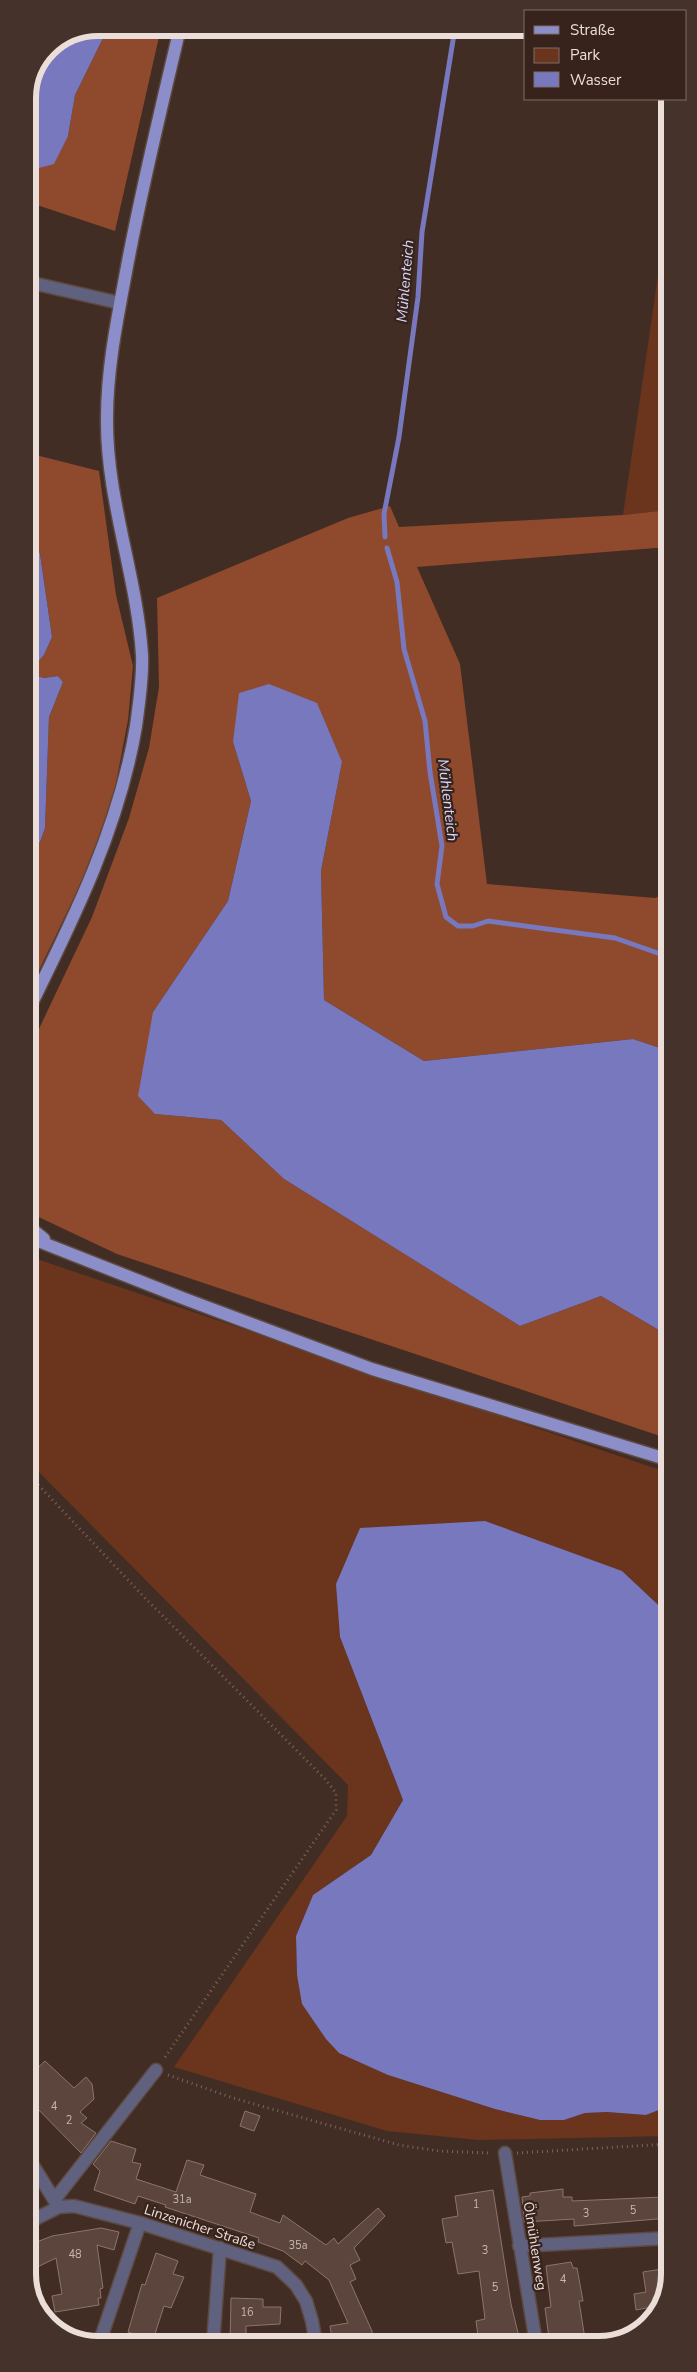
<svg xmlns="http://www.w3.org/2000/svg" width="697" height="2372" font-family="'Nunito Sans',sans-serif">
	<style>
		.green { fill: #6a341d }
		.forest { fill: #8f492c }
		.water { fill: #7778bd }
		.lines { fill: none; stroke-linecap: round; stroke-linejoin: round }
		.stream { stroke: #7778bd; stroke-width: 5 }
		.building { fill: #5b453c; stroke: #8d746b }
		.minor-casing { stroke: #5d4941; stroke-width: 15 }
		.major-casing { stroke: #5d4941; stroke-width: 15 }
		.path { stroke: #78665e; stroke-width: 3; stroke-dasharray: 1 4; stroke-linecap: butt }
		.minor { stroke: #60617f; stroke-width: 12 }
		.major { stroke: #8c8ec9; stroke-width: 12 }
		.labels { text-anchor: middle; dominant-baseline: central; stroke-width: 4.5; stroke-linejoin: round; paint-order: stroke }
		.number-label { font-size: 11px; fill: #c7b7b1 }
		.street-label { font-size: 14px; fill: #ebddd8; stroke: #37231b }
		.water-label { font-size: 15px; font-style: italic; fill: #d4d7fd; stroke: #37231b }
		.rim { fill: none; stroke: #ebddd8; stroke-width: 6 }
	</style>
	<rect width="100%" height="100%" fill="#422d24"/>
	<path class="green" d="M668,207V510L623,515Z
		M28,1256L669,1473V1615L622,1571L340,1637L403,1800L371,1855L313,1895L296,1936L297,1975L388,2075L495,2109L540,2120H564L585,2113L607,2112L646,2115L669,2106V2136L479,2140L387,2131L174,2067L347,1816L348,1785L28,1461Z"/>
	<path class="forest" d="M108,28H161L115,231L28,202V166L39,168L68,136L75,95Z
		M28,453L99,471L116,595L133,666L128,720L112,804L85,875L28,993V853L40,842L45,828L49,717L63,682L58,676L44,678L34,675V666L44,655L52,637L40,554L28,524Z
		M390,506L399,527L623,515L668,510V547L417,567L460,664L487,884L655,898L669,892V1051L633,1039L424,1061L324,1000L321,871L342,762L233,742L251,801L228,901L153,1012L155,1114L221,1120L284,1179L520,1326L601,1296L669,1336V1439L117,1254L28,1212V1052L92,917L129,818L149,748L159,687L157,598L348,518Z"/>
	<path class="water" d="M99,28H108L75,95L68,136L54,164L39,168L28,166V98L49,48Z
		M28,524L40,554L52,637L44,655L34,666V675L44,678L58,676L63,682L49,717L45,828L40,842L28,853Z
		M269,684L317,703L342,762L321,871L324,1000L424,1061L633,1039L669,1051V1336L601,1296L520,1326L284,1179L221,1120L155,1114L138,1096L153,1012L228,901L251,801L233,742L239,693Z
		M485,1521L622,1571L669,1615V2106L646,2115L607,2112L585,2113L564,2120H540L495,2109L388,2075L339,2053L326,2039L302,2004L297,1975L296,1936L313,1895L371,1855L403,1800L340,1637L336,1584L360,1528Z"/>
	<g class="lines">
		<path class="stream" d="M385,537L384,514L399,437L418,297L422,232L455,28
			M387,548L397,582L404,649L425,721L430,772L442,846L437,884L446,917L458,926H473L488,921L615,938L669,957"/>
	</g>
	<path class="building" d="M45,2061L74,2088L86,2077L92,2084L94,2099L80,2112L87,2118L81,2123L96,2133L81,2153L29,2100V2076Z
		M245,2111L260,2116L254,2131L240,2126Z
		M111,2141L136,2149L132,2162L141,2164L136,2179L176,2192L187,2160L204,2165L200,2175L256,2194L250,2212L280,2223L283,2215L326,2245L334,2238L338,2244L378,2208L385,2216L354,2248L360,2260L350,2265L356,2279L350,2282L372,2331L373,2342L333,2344L330,2326L348,2323L329,2280L305,2261L302,2265L283,2251L258,2242L259,2238L165,2207L166,2205L138,2196L135,2204L94,2190L100,2171L93,2164Z
		M563,2189V2197H572V2201L663,2197V2201L669,2200V2218L574,2226V2219L524,2222L522,2197L530,2196V2193Z
		M493,2190L511,2304L519,2337H512L513,2343H490V2341L479,2343L476,2321L485,2319L479,2271L458,2274L452,2242L446,2243L442,2219L458,2216L455,2196Z
		M101,2228L119,2232L114,2250L97,2245L103,2288L100,2289L101,2298H98L99,2305L55,2312L52,2296L62,2294L56,2258L29,2271V2245L52,2236Z
		M156,2253L178,2261L173,2274L184,2277L171,2308L164,2306L153,2340L128,2332L142,2284L145,2285Z
		M571,2262L573,2268H577L583,2301H579L585,2339L572,2341L571,2334L549,2338L545,2308L551,2307L546,2266Z
		M669,2268L670,2274L657,2306L636,2310L634,2294L646,2292L643,2272Z
		M231,2298L263,2299V2307H281L280,2324L246,2326V2344H230Z"/>
	<g class="lines">
		<g class="minor-casing">
			<path id="minor" d="M28,282L120,303
				M505,2153L536,2343
				M29,2159L58,2206
				M55,2199L156,2070
				M29,2222L59,2207L74,2206L140,2223L277,2267L296,2285L306,2301L312,2321L316,2344
				M519,2246L669,2238
				M99,2344L140,2223
				M213,2344L220,2248"/>
		</g>
		<g class="major-casing">
			<path id="major" d="M28,1011C73,920 119,828 136,726C139,703 143,679 142,655C137,575 106,499 107,418C107,369 117,320 126,272C141,190 161,109 180,28
				M28,1226L44,1239
				M28,1237L185,1299L372,1369L669,1460"/>
		</g>
		<path class="path" d="M28,1474L145,1598L325,1779L336,1793V1810L163,2060
			M168,2075L233,2098L399,2145L439,2151L491,2153
			M517,2153L669,2144"/>
		<use href="#minor" class="minor"/>
		<use href="#major" class="major"/>
	</g>
	<g class="labels">
		<g class="number-label">
			<text x="54" y="2106">4</text>
			<text x="69" y="2120">2</text>
			<text x="182" y="2199">31a</text>
			<text x="476" y="2204">1</text>
			<text x="633" y="2210">5</text>
			<text x="586" y="2213">3</text>
			<text x="298" y="2245">35a</text>
			<text x="485" y="2250">3</text>
			<text x="75" y="2254">48</text>
			<text x="563" y="2279">4</text>
			<text x="495" y="2287">5</text>
			<text x="247" y="2312">16</text>
		</g>
		<g class="street-label">
			<text transform="translate(200 2227) rotate(18)">Linzenicher Straße</text>
			<text transform="translate(535 2246) rotate(81)">Ölmühlenweg</text>
		</g>
		<g class="water-label">
			<text transform="translate(405 281) rotate(-85)">Mühlenteich</text>
			<text transform="translate(448 800) rotate(83)">Mühlenteich</text>
		</g>
	</g>
	<path d="M0 0H697V2372H0ZM98 36H599A62 62 0 0 1 661 98V2274A62 62 0 0 1 599 2336H98A62 62 0 0 1 36 2274V98A62 62 0 0 1 98 36Z" fill="#45322a" fill-rule="evenodd"/>
	<path class="rim" d="M98 36H599A62 62 0 0 1 661 98V2274A62 62 0 0 1 599 2336H98A62 62 0 0 1 36 2274V98A62 62 0 0 1 98 36Z"/>
	<rect x="524" y="10" width="162" height="90" fill="#37231b" stroke="#7f6d67"/>
	<rect x="534" y="26" width="25" height="8" fill="#8c8ec9" stroke="#7f6d67"/>
	<text x="570" y="35" font-size="15" fill="#ebddd8">Straße</text>
	<rect x="534" y="48" width="25" height="15" fill="#6a341d" stroke="#7f6d67"/>
	<text x="570" y="60" font-size="15" fill="#ebddd8">Park</text>
	<rect x="534" y="72" width="25" height="15" fill="#7778bd" stroke="#7f6d67"/>
	<text x="570" y="85" font-size="15" fill="#ebddd8">Wasser</text>
</svg>
